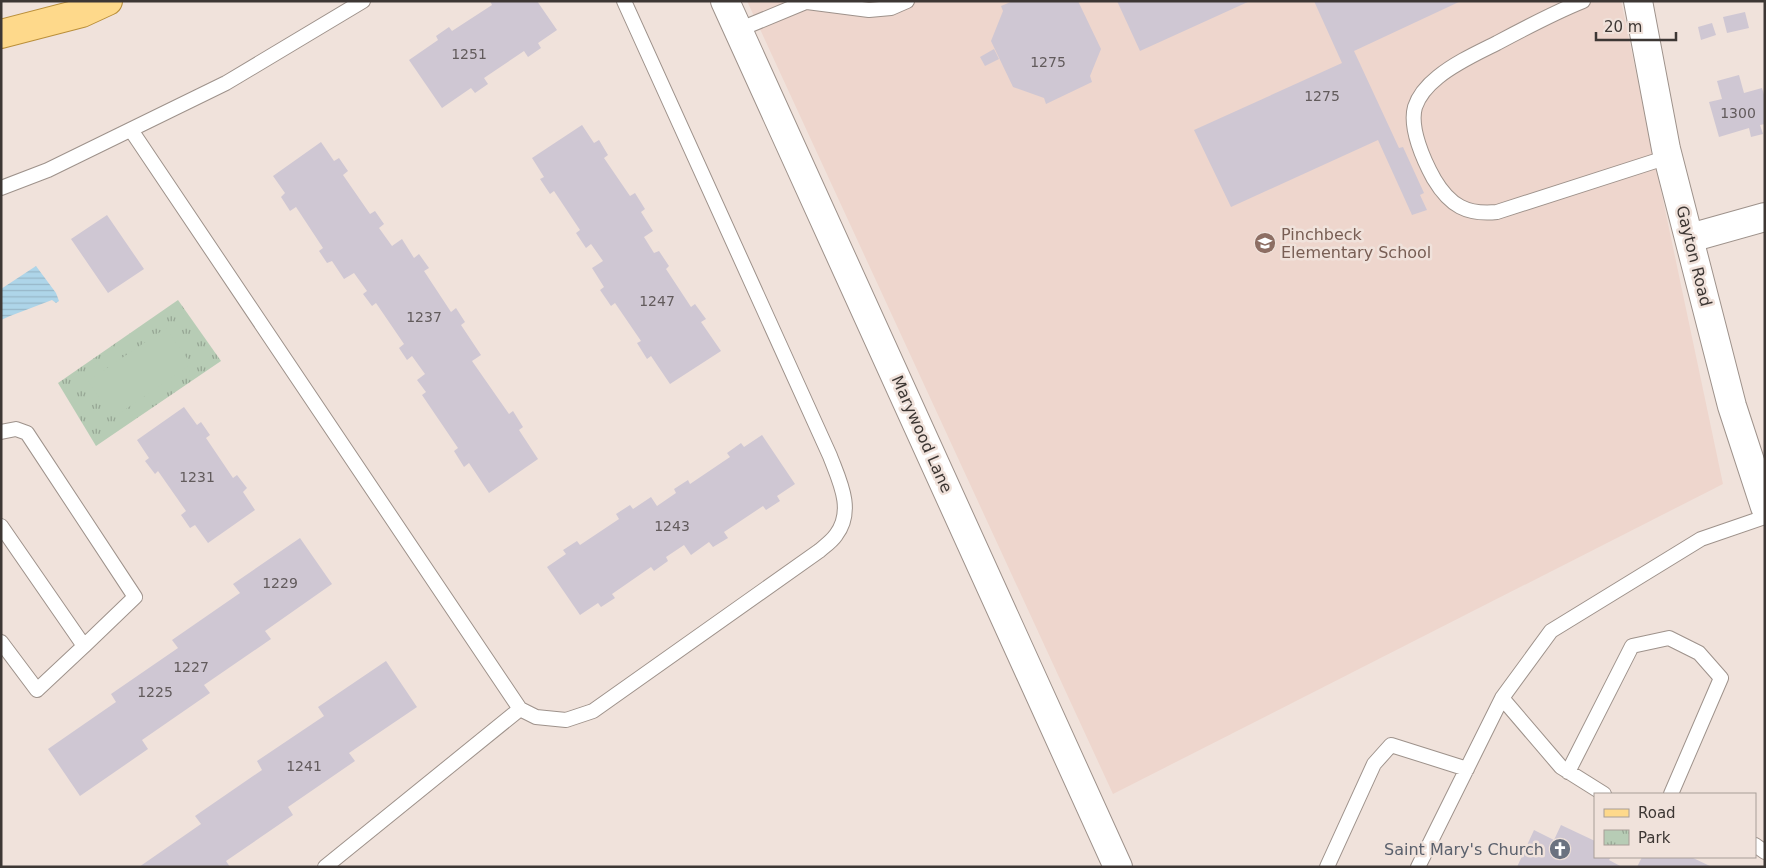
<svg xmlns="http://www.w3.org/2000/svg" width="1766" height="868" font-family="'DejaVu Sans',sans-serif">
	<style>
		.education { fill: #eed6cd }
		.park { fill: url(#park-tufts) }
		.pitch { fill: #b7ccb5 }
		.water { fill: url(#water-rules) }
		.building { fill: #cfc7d3 }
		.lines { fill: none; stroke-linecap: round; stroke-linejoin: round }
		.service-casing { stroke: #9e928b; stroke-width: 16 }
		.minor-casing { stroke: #9e928b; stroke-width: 30 }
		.tertiary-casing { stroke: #9e928b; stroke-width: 30 }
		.primary-casing { stroke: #ba8f3a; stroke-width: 30 }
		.service { stroke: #fff; stroke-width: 14 }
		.minor { stroke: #fff; stroke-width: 28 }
		.tertiary { stroke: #fff; stroke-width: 28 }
		.primary { stroke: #fed98b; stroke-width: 28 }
		.labels { text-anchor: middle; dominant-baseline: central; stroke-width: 5; stroke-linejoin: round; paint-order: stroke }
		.number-label { font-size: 14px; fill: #625b5c }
		.education-label { font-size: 16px; fill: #785e54; stroke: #f0e2db; text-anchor: start }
		.street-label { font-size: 16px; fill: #3d3734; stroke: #f0e2db }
		.worship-label { font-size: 16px; fill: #5b616d; stroke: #f0e2db; text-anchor: end }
	</style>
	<defs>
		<pattern id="park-tufts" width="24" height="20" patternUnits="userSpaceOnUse" patternTransform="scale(1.25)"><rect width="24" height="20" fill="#b7ccb5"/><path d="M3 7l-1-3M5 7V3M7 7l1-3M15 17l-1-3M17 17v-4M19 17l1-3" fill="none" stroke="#96a694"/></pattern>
		<pattern id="water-rules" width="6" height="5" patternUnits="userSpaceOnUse" patternTransform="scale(1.25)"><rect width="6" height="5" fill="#aed5e9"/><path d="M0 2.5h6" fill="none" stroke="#97b7c8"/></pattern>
	</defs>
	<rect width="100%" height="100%" fill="#f0e2db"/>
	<path class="education" d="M747,1H1621L1723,484L1113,794Z"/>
	<path class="park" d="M178,300L221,361L96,446L58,383Z"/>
	<path class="pitch" d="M166,328L191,364L113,418L88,381Z"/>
	<path class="water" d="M36,266L56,293L59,301L56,303L52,300L10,316L1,320V289Z"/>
	<path class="building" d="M490,1H537L557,30L538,43L541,48L528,57L524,51L484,78L488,84L475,93L471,88L442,108L409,60L438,40L436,36L449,27L452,31L492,5Z
		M1013,1H1078L1101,49L1090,76L1092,82L1046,104L1044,98L1013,87L991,41L1003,11L1001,6Z
		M1117,1H1250L1140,51Z
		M1314,1H1461L1354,51L1399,148L1403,147L1424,193L1420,195L1427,210L1412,215L1378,140L1231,207L1194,130L1342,63Z
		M1745,12L1749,28L1727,33L1723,17Z
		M1712,23L1716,35L1701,40L1698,27Z
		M994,49L999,59L985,66L980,57Z
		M1739,75L1744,93L1762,88L1765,98V124L1760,125L1763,134L1751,137L1749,128L1719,137L1709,102L1722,99L1717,81Z
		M582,125L594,143L599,140L608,155L604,158L630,196L635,193L645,209L641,212L653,231L644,237L654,253L659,251L669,266L666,269L691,307L695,304L706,319L701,322L721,351L670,384L651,356L647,359L637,343L641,341L615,303L611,306L600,290L604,287L592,268L603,261L591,244L586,248L576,233L580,230L554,191L550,194L540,179L544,177L532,158Z
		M321,142L334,161L339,158L348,171L343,175L370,214L375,211L384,224L379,228L392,246L402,239L414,258L419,254L429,268L424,271L451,312L456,308L465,322L461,325L481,355L472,361L509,414L513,411L523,427L519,430L538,459L489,493L469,463L464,467L454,451L458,448L422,395L426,392L417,380L425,374L412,356L407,360L399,348L404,344L376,303L372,306L363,294L367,291L354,273L344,279L332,261L327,263L319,251L323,248L296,207L290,211L281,197L285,193L273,176Z
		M107,215L144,269L108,293L71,239Z
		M184,407L197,425L201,422L210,435L206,438L233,478L237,475L247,488L243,492L255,510L208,543L195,525L190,528L181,515L186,511L158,471L155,474L145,461L149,458L137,440Z
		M762,435L795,484L777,496L780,501L766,510L763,506L724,532L728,538L713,547L709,542L691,555L684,545L666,557L668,561L654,571L651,567L612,594L615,598L601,607L598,603L580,615L547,567L566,554L563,550L577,541L580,545L619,519L616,514L630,505L633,509L651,497L657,506L676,493L674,489L688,480L690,484L730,457L727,453L741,443L744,447Z
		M300,538L332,584L265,631L271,639L204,685L210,693L142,740L148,749L80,796L48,749L116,702L111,694L178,648L172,640L240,593L233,584Z
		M386,661L417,707L349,753L355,761L288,807L293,815L226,861L230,867H139L201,824L195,816L262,770L257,761L324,716L318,707Z
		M1561,825L1595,841V857H1611L1609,860L1622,867H1517L1534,830L1554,840Z
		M1642,857H1691L1712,867H1637Z"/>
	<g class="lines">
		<g class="service-casing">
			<path id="service" d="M1583,1C1553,13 1525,28 1497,43C1477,53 1455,63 1438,77C1428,85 1419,95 1415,107C1409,128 1424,161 1434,179C1450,206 1467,215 1497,212L1668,157
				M807,2L869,10L891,8L907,1
				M738,30L808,1
				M131,130L520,709L536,717L566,720L593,711L819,551C825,546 832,541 836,535C855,510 839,480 830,456L624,1
				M1,188L48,170L226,83L363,1
				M1,432L16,429L27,433L135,597L84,646L1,526
				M1,642L37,690L84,646
				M1502,698L1561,767L1604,794
				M1568,772L1632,646L1669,638L1699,653L1721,678L1671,794
				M1755,845L1765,852
				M325,867L520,709
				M1327,867L1374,764L1391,745L1467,769
				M1418,867L1502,698L1551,631L1701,539L1765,517"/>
		</g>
		<g class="minor-casing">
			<path id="minor" d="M725,1L1118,867
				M1690,238L1765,217"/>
		</g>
		<g class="tertiary-casing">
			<path id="tertiary" d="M1638,1L1666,149L1732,406L1765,507"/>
		</g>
		<g class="primary-casing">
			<path id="primary" d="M1,34L82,13L108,1"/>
		</g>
		<use href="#service" class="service"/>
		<use href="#minor" class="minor"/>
		<use href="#tertiary" class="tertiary"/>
		<use href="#primary" class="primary"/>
	</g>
	<defs>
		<g id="school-disc" transform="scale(1.125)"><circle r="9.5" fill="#8d6e63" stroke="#f0e2db"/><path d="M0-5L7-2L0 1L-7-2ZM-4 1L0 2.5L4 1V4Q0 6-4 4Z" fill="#fff"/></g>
		<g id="church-disc" transform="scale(1.125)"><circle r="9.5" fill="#6b7280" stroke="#f0e2db"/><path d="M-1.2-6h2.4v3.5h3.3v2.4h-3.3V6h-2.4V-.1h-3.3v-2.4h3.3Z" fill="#fff"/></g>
	</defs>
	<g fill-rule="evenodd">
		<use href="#school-disc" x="1265" y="243"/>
		<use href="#church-disc" x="1560" y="849"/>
	</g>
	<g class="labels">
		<g class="number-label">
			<text x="469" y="54">1251</text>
			<text x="1048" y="62">1275</text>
			<text x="1322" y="96">1275</text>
			<text x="1738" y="113">1300</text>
			<text x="657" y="301">1247</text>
			<text x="424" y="317">1237</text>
			<text x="197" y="477">1231</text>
			<text x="672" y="526">1243</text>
			<text x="280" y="583">1229</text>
			<text x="191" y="667">1227</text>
			<text x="155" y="692">1225</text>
			<text x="304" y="766">1241</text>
		</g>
		<g class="education-label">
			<text x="1281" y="234">Pinchbeck<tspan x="1281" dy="18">Elementary School</tspan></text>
		</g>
		<g class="street-label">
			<text transform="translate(1694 256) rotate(76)">Gayton Road</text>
			<text transform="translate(922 434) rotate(66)">Marywood Lane</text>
		</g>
		<g class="worship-label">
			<text x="1544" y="849">Saint Mary's Church</text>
		</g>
	</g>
	<rect width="1766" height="868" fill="none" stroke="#3d3734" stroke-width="5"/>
	<rect x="1594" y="793" width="162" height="65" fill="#f0e2db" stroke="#a89e98"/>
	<rect x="1604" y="809" width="25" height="8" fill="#fed98b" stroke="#a89e98"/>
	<text x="1638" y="818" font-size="15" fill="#3d3734">Road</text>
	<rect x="1604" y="830" width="25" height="15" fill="url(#park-tufts)" stroke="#a89e98"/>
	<text x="1638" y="843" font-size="15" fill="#3d3734">Park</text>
	<path d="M1596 32v8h80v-8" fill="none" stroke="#3d3734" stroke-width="2.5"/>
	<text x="1604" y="32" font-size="15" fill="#3d3734" stroke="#f0e2db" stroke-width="4" paint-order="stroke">20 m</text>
</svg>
